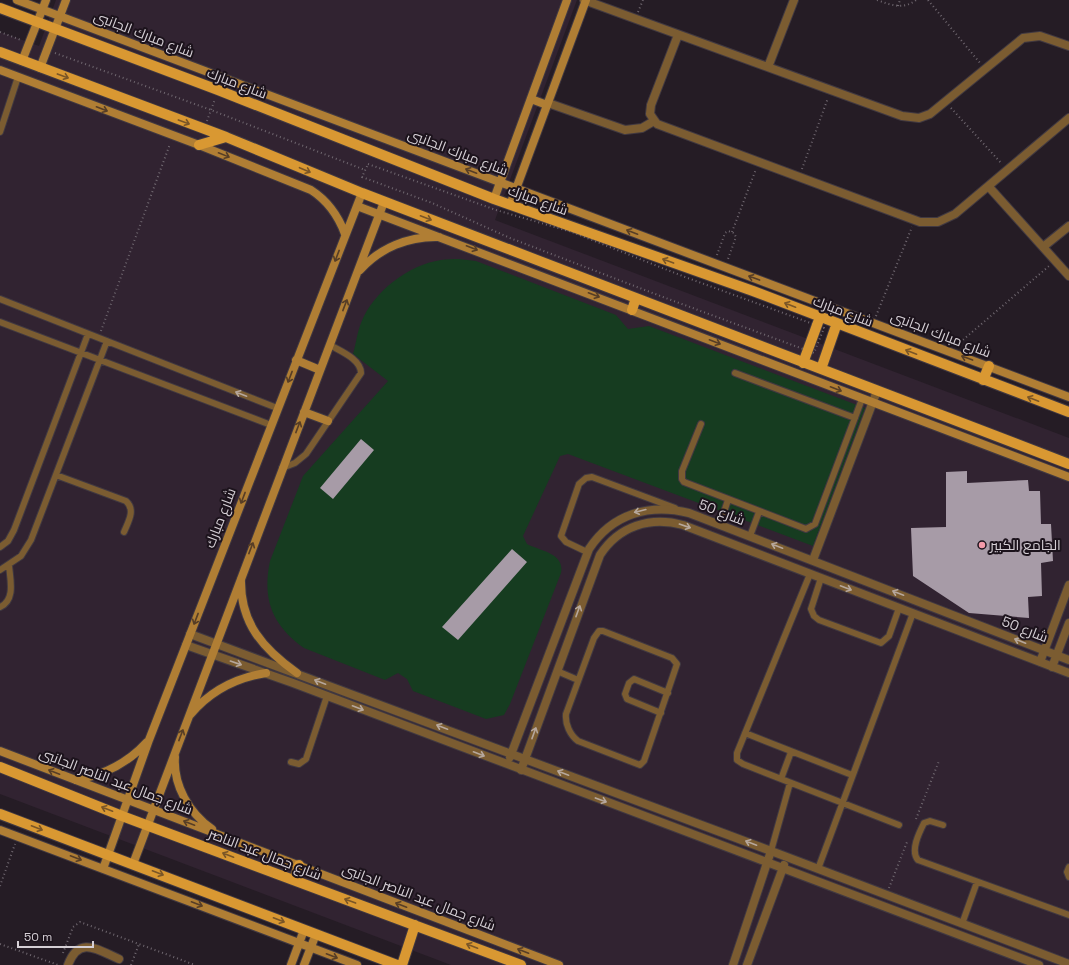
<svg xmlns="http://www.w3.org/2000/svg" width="1069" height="965" font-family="'Space Grotesk',Cairo,sans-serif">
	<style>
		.built { fill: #312331 }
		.green { fill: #163c20 }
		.building { fill: #a79ba7 }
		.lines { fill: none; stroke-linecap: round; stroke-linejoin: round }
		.lane-casing { stroke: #413941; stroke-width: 8 }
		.street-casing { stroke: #413941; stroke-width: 10 }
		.secondary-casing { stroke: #413941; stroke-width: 10 }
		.primary-casing { stroke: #413941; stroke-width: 12 }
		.path { stroke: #706870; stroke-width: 2; stroke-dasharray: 1 3; stroke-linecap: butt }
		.lane { stroke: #7b5c31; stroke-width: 6 }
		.street { stroke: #7b5c31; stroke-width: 8 }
		.secondary { stroke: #b07e34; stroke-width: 8 }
		.primary { stroke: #d99832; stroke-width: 10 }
		.oneway { stroke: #7a5627 }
		.oneway2 { stroke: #573e26 }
		.oneway3 { stroke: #b6a79c }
		.poi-dot { fill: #f39aa9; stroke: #1c131c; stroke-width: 1.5 }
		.labels { text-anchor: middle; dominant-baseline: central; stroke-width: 4; stroke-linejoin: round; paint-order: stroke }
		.street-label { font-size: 14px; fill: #d5cfd5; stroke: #1c131c }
		.poi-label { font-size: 14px; fill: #d5cfd5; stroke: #1c131c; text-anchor: start }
	</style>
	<rect width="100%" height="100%" fill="#251c25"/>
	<path class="built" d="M56,0H577L495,220L1069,438V965H451L0,794V32L39,46Z"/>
	<path class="green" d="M459,259L476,261L616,315L628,329L649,326L865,408L813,546L568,454L560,456L523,536L527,544C540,551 565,553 561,573L510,704L504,715L486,719L413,691L407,679L398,673L385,680L304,648C272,625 262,599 270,561L303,476L388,381L353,354C356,344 357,333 361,323C373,292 408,265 441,260C447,259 453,259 459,259Z"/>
	<path class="building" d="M361,439L374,450L333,499L320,488Z
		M967,471V483L1028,480L1029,491H1040L1041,524H1051L1053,561L1041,563L1042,596L1028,597L1029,618L969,613L913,576L911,528L946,527V472Z
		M512,549L527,562L458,640L442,627Z"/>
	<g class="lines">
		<g class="lane-casing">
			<path id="lane" d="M0,132L18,77
				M0,299L277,408
				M0,322L271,425
				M735,373L855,418
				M701,424L682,471V479L684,482L806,529L815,524L862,399
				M282,468L295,463L306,454L361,373C361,359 340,351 330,345
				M56,475L126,501C136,510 128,522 124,532
				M720,524L728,500
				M750,536L759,512
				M0,547L8,541L14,530L88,334
				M587,552L566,542L561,536L579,484L586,478L592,477L675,508
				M0,570L21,556L31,540L107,341
				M810,574L737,753V760L743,764L899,825
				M821,578L811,609L814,616L819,620L881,643L889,636L899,608
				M0,607C16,600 10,579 9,565
				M599,631H603L672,658L677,664L644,761L640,765L578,741C570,735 565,724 566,714L594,638Z
				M557,671L578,680
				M661,713L627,699L625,694L629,683L634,679L668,693
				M745,733L852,775
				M291,762L299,764L306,759L327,696
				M781,779L791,752
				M943,825L930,821L924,823C919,833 910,851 918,860L1069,915
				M771,851L790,783
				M1069,867L1067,872L1069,877
				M818,869L913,613
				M962,924L977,882"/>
		</g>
		<g class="street-casing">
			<path id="street" d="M584,0L902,116L919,118L930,114L1023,38L1040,36L1069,46
				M678,35L651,105L650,114L657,124L920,222H938L955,214L1069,118
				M768,67L794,0
				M548,103L625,130L642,128L654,121
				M989,187L1069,276
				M1043,247L1069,226
				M813,560L877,391
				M190,634L771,851L1069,964
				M186,645L293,683L1039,965
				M1040,662L1069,585
				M1052,667L1069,623
				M510,757L589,549C612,514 649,503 689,513L1069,660
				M521,770L600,555C619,526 650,516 683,525L1069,673
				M68,965C79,935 98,950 119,959
				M733,965L771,851
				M747,965L784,865"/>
		</g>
		<g class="secondary-casing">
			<path id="secondary" d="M17,0L1069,397
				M22,61L46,0
				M40,68L66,0
				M0,70L199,145L311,190C328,201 338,215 345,234
				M531,99L547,105
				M494,199L567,0
				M510,205L586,0
				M357,206L1069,477
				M360,270C380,248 408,236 439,237
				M296,360L320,370
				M304,412L328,421
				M241,579C240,623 263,649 297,673
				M190,715C210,691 235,678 266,673
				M0,751L559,965
				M175,757C173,785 189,813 212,829
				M76,780C104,775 128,763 147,742
				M0,830L357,965
				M133,864L384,202
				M103,869L149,740L362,193
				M291,965L304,930
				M304,965L316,934"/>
		</g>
		<g class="primary-casing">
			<path id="primary" d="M0,8L218,90L494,199L753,291L1069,412
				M0,52L226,137L362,193L1069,464
				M199,145L226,137
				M632,310L636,298
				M803,363L820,317
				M821,369L837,323
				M983,380L989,366
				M0,767L122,816L521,965
				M0,814L397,965
				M294,880L299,865
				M402,965L415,925"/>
		</g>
		<path class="path" d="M877,0C891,5 903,10 916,0
			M928,0L980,63
			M898,6L900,0
			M638,12L643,0
			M0,32L21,40
			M55,53L211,110L365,170
			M951,108L1002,164
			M207,121L215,99
			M368,164L496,210L572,232L685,277L824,328L814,353L663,297L510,238L432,203L362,177Z
			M802,169L828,98
			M732,232L756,169
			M717,255L725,233L728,231L734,233L736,237L728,259
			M876,316L912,227
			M101,331L170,144
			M957,345L1049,266
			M916,819L939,761
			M0,886L15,844
			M889,888L907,842
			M0,944L58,965
			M63,953L73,927L80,922L195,965
			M131,965L139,944"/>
		<use href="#lane" class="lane"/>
		<use href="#street" class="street"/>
		<use href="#secondary" class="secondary"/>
		<use href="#primary" class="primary"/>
	</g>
	<defs><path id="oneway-shaft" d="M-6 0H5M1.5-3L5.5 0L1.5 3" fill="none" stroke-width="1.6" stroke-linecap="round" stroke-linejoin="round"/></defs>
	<g class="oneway">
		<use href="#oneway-shaft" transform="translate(63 76) rotate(20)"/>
		<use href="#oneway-shaft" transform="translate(184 122) rotate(20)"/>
		<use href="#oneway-shaft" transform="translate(305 170) rotate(23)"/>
		<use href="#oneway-shaft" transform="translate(426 218) rotate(21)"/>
		<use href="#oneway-shaft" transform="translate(668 261) rotate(-160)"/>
		<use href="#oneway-shaft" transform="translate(790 305) rotate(-159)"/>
		<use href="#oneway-shaft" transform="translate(911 352) rotate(-159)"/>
		<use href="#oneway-shaft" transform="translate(1033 399) rotate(-159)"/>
		<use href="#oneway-shaft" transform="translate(107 809) rotate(-159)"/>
		<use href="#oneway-shaft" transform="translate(37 828) rotate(21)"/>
		<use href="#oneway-shaft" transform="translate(228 855) rotate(-159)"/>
		<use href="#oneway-shaft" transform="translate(158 873) rotate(21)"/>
		<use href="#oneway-shaft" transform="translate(350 901) rotate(-160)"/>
		<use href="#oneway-shaft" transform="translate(279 920) rotate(21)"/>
		<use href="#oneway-shaft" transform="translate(472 946) rotate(-159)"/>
	</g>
	<g class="oneway2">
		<use href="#oneway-shaft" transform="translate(102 109) rotate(21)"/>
		<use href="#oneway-shaft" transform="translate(224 155) rotate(22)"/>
		<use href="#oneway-shaft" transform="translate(471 171) rotate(-159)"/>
		<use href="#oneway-shaft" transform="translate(632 232) rotate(-159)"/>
		<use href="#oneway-shaft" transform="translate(472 248) rotate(21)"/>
		<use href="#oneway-shaft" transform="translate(337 256) rotate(111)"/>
		<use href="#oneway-shaft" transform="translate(754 278) rotate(-160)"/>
		<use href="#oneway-shaft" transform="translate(594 295) rotate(21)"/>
		<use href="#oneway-shaft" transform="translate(345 305) rotate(-69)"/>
		<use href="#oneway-shaft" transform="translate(715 342) rotate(21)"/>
		<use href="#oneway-shaft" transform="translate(967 358) rotate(-160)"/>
		<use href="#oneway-shaft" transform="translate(290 377) rotate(111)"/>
		<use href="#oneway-shaft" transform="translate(836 389) rotate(21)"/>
		<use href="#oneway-shaft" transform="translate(298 427) rotate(-69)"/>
		<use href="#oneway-shaft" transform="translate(243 498) rotate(111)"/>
		<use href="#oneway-shaft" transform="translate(251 548) rotate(-69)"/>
		<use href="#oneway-shaft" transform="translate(196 619) rotate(111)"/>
		<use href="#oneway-shaft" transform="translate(181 735) rotate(-69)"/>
		<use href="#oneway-shaft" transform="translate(54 772) rotate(-159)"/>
		<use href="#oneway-shaft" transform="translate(189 823) rotate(-159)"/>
		<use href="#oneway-shaft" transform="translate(76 858) rotate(21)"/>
		<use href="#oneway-shaft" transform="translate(197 904) rotate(21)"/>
		<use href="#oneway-shaft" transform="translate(401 905) rotate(-159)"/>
		<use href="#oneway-shaft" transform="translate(523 951) rotate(-159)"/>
		<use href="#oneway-shaft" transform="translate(332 956) rotate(21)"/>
	</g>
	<g class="oneway3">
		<use href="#oneway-shaft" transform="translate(241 394) rotate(-159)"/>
		<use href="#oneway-shaft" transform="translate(640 511) rotate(166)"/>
		<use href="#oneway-shaft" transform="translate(685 526) rotate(19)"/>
		<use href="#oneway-shaft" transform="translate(777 546) rotate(-159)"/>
		<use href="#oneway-shaft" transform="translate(846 588) rotate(21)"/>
		<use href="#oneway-shaft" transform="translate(898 593) rotate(-159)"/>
		<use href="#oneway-shaft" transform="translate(578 611) rotate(-70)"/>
		<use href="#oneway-shaft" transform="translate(1020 641) rotate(-159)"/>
		<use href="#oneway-shaft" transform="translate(236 663) rotate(19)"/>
		<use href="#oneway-shaft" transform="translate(320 682) rotate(-159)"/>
		<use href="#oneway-shaft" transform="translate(358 708) rotate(21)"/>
		<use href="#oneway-shaft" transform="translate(442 727) rotate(-159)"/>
		<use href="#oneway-shaft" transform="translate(534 733) rotate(-70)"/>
		<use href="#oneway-shaft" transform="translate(479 754) rotate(21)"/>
		<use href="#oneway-shaft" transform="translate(563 773) rotate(-159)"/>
		<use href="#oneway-shaft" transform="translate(601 800) rotate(20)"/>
		<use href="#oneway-shaft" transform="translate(751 843) rotate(-159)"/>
	</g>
	<circle class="poi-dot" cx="982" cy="545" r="4"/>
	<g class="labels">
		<g class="street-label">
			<text transform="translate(144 34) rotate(21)">شارع مبارك الجانبى</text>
			<text transform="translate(237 83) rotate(21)">شارع مبارك</text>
			<text transform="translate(458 152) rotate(21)">شارع مبارك الجانبى</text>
			<text transform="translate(538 200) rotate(20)">شارع مبارك</text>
			<text transform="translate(843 311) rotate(21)">شارع مبارك</text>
			<text transform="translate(941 334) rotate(21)">شارع مبارك الجانبى</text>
			<text transform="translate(722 512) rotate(21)">شارع 50</text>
			<text transform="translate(220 518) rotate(-69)">شارع مبارك</text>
			<text transform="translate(1025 629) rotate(21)">شارع 50</text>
			<text transform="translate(116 781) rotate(21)">شارع جمال عبد الناصر الجانبى</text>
			<text transform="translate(265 854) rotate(21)">شارع جمال عبد الناصر</text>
			<text transform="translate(419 897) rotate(21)">شارع جمال عبد الناصر الجانبى</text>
		</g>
		<g class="poi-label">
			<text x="990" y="545">الجامع الكبير</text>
		</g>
	</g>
	<path d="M18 941v6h75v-6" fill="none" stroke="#d5cfd5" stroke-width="2"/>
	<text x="24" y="941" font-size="12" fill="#d5cfd5" stroke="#1c131c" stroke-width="3" paint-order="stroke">50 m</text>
</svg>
